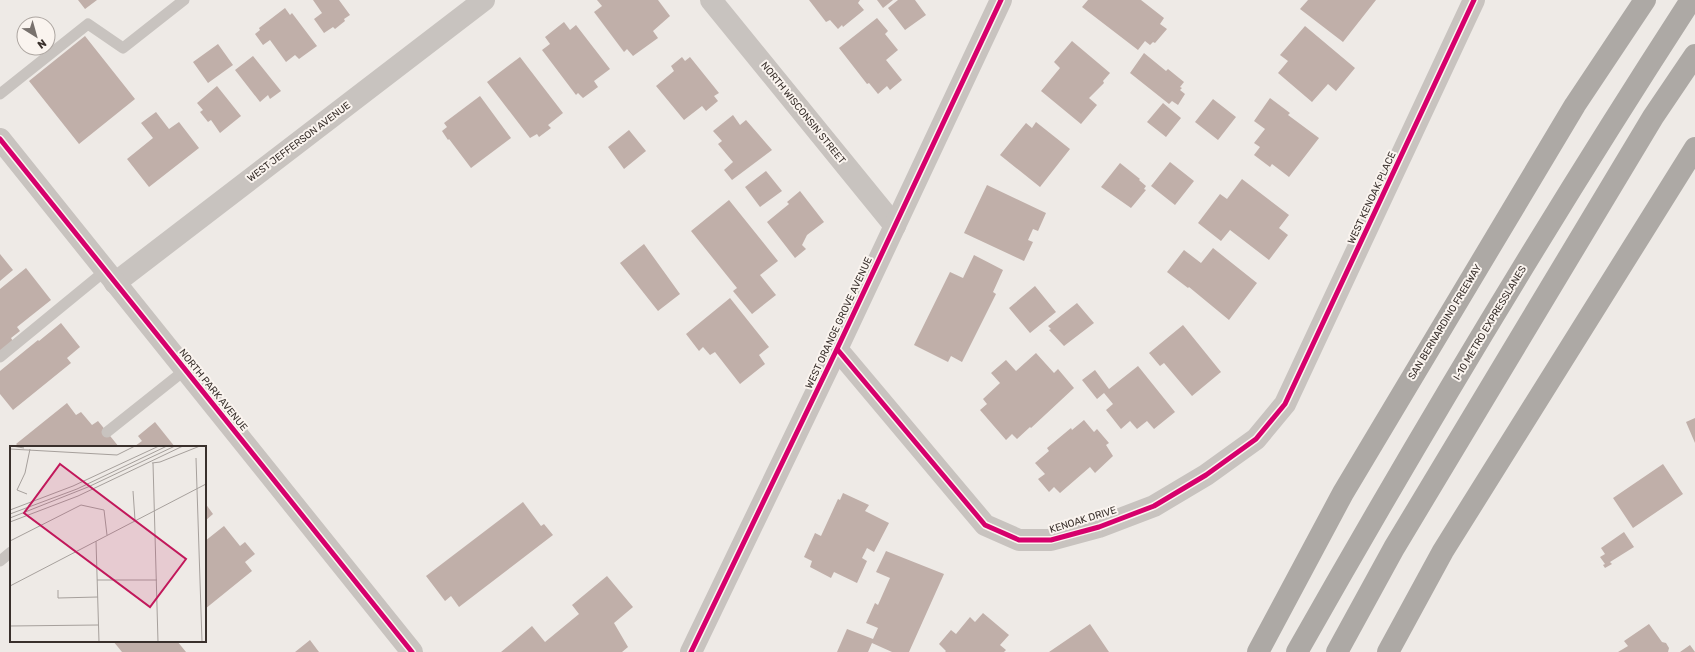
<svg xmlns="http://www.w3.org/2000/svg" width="1695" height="652" font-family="Rubik,sans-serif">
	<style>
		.building { fill: #c0afa9 }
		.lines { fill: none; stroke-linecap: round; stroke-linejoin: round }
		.service { stroke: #c8c3bf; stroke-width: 11 }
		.minor { stroke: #c8c3bf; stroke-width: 22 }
		.tertiary { stroke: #c8c3bf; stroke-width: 22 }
		.motorway { stroke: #ada9a5; stroke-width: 22 }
		.cycleway-casing { stroke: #faf4ef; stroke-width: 8 }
		.cycleway { stroke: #d6006c; stroke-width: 5 }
		.labels { text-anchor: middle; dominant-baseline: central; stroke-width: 4; stroke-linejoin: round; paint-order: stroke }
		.street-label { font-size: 10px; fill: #39302c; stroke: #faf4ef }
		.inset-road { fill: none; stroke: #a6a09c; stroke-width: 1 }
		.view { fill: #c2185b; fill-opacity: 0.15; stroke: #c2185b; stroke-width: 2 }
		.inset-edge { fill: none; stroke: #39302c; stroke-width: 2 }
	</style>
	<rect width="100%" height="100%" fill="#eeeae6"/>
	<path class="building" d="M78,0H97L85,9Z
		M313,0H339L350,15L344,19L345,21L335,29L333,27L324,33L314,19L322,13Z
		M597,0H658L670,16L653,31L658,38L633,56L627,49L624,52L594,12L602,6Z
		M809,0H860L858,3L864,10L843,27L842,25L838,29L830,20L826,22Z
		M877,0H893L883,8Z
		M898,0H915L926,15L905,30L888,8Z
		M1088,0H1141L1164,18L1160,24L1167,29L1155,43L1153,42L1150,45L1145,41L1138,50L1082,7Z
		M1308,0H1376L1343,42L1300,9Z
		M285,8L290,15L292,13L317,46L299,59L295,55L286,62L270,40L263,45L255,34L260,30L259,28Z
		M877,18L888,31L885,34L898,50L886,60L902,80L890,90L887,86L878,94L869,83L867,84L839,48Z
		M564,22L570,30L576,25L610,69L594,81L598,87L583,98L578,93L576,95L542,50L550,44L545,37Z
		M1305,26L1355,68L1336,91L1328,84L1312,102L1278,73L1288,61L1280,55Z
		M85,36L135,99L79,144L29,81Z
		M1072,41L1110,73L1103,81L1104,83L1089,98L1097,105L1081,124L1041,91L1060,68L1054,62Z
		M218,44L233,65L208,83L193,62Z
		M1144,53L1166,71L1168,69L1184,82L1180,87L1182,88L1180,90L1185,94L1178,105L1172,101L1169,104L1130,73Z
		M253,56L281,91L270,99L268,95L260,102L235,70Z
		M520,57L563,113L548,125L551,128L539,137L537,134L530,138L487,82Z
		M682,57L685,61L690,57L719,93L714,96L718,101L706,111L702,106L684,120L656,86L674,71L671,66Z
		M217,86L241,116L220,133L211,120L208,122L200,112L203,110L197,103Z
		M480,96L511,138L471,168L449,139L448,140L442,131L447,127L444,123Z
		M1270,98L1290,113L1288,115L1319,138L1289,177L1272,164L1270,167L1254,155L1260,147L1254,143L1265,129L1254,121Z
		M1213,99L1236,117L1218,140L1195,122Z
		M1163,103L1181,118L1166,137L1147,122Z
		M156,112L169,129L179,122L199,148L149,187L127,159L153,138L141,123Z
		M733,115L740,125L746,120L772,150L732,180L724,170L733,162L718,144L722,141L713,131Z
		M1036,122L1070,149L1040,187L1000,155L1026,123L1032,128Z
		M629,130L646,151L624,169L608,147Z
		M1170,162L1194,181L1175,205L1151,186Z
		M1120,163L1140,179L1139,180L1146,186L1144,189L1146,190L1131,208L1101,187Z
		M766,171L782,191L760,207L745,187Z
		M1242,179L1289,215L1279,228L1288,235L1269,260L1230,230L1221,241L1198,223L1220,194L1227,199Z
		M987,185L1046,213L1038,231L1033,229L1028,240L1033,242L1024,261L964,233Z
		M800,191L824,222L807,235L802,245L806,249L795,258L767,222L789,204L787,202Z
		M729,200L778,261L760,275L776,295L752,314L733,291L737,288L691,231Z
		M644,244L680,294L658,311L620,263Z
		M1213,248L1257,283L1229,320L1189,287L1188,288L1167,272L1184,250L1201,263Z
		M0,254L13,270L0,281Z
		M974,255L1003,270L993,292L996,294L962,362L951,356L948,362L914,345L950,272L963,278Z
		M26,268L51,300L17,327L20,331L11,338L14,343L0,354V289Z
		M1035,286L1056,312L1030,333L1009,308Z
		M730,298L769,347L759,355L765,364L740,384L715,352L710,355L703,347L699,351L686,334Z
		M1077,303L1094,323L1064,346L1049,330L1051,329L1048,326Z
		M61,323L80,347L67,358L71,363L13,410L0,394V371L38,340L39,341Z
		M1183,325L1221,372L1192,396L1164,363L1160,366L1149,353Z
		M1036,353L1054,373L1058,369L1074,388L1031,428L1030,427L1017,439L1012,434L1006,440L980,410L987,404L983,399L1000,383L991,373L1006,360L1016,371Z
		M1138,366L1175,412L1154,429L1147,421L1137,429L1130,421L1121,429L1106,410L1113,404L1104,393L1097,399L1082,380L1095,370L1109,389Z
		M67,403L76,415L81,412L92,425L98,421L119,447H19L16,444Z
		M1695,418V443L1686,422Z
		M1084,420L1094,432L1097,429L1109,443L1106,445L1113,456L1095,473L1090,467L1060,493L1054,487L1049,492L1038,479L1045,474L1035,463L1049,451L1047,448L1071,428L1072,430Z
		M155,422L175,447L135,446L142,441L138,436Z
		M1663,464L1683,494L1633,528L1613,498Z
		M843,493L869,505L865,511L889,523L874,552L867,548L862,558L867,561L857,583L834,572L831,578L810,567L812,561L804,557L815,533L821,536L838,499L840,500Z
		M523,502L541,526L544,524L553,535L459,607L451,596L445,601L426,576Z
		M205,503L213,514L205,521Z
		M224,526L240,546L245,542L255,554L245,562L252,571L205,609V541Z
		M1624,532L1634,547L1610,562L1612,564L1605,568L1603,565L1605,564L1600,557L1605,554L1601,548Z
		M886,551L944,574L909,652H892L872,643L868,652H837L847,629L873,639L878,628L866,623L875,603L878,605L890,578L876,572Z
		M607,576L633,607L614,623L628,647L622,652H501L532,626L545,642L579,614L572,605Z
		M983,613L1009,635L1000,645L1006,650L1004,652H945L946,651L939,644L951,630L956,634L970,617L975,622Z
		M1090,624L1109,652H1049Z
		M1649,624L1662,642L1666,643L1669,648L1668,652H1618L1628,646L1624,641Z
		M310,640L319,652H295Z
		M113,641H177L186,652H122Z
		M1690,645L1695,652H1680Z"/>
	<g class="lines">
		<path class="service" d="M0,94L88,24L123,48L184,0
			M0,357L105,271
			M107,432L185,370
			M0,561L11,552"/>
		<path class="minor" d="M711,0L895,226
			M115,283L484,0
			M837,349L985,525L1019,540H1051L1099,527L1154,506L1206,475L1256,439L1285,404L1474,0"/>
		<path class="tertiary" d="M0,139L412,652
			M691,652L837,349L1001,0"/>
		<path class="motorway" d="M1258,652L1343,493L1575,105L1645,0
			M1297,652C1422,431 1553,213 1691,0
			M1337,652L1394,548L1653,117L1695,55
			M1388,652L1443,551L1695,148"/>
		<g class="cycleway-casing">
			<path id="cycleway" d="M0,139L412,652
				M837,349L985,525L1019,540H1051L1099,527L1154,506L1206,475L1256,439L1285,404L1474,0
				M691,652L837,349L1001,0"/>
		</g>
		<use href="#cycleway" class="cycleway"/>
	</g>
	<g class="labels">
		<g class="street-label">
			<text transform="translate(803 113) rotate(51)">NORTH WISCONSIN STREET</text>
			<text transform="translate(299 142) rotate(-37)">WEST JEFFERSON AVENUE</text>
			<text transform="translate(1372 198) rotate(-65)">WEST KENOAK PLACE</text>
			<text transform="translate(1445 322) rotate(-59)">SAN BERNARDINO FREEWAY</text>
			<text transform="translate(839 323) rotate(-65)">WEST ORANGE GROVE AVENUE</text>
			<text transform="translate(1490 323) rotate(-59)">I-10 METRO EXPRESSLANES</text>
			<text transform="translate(213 390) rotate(51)">NORTH PARK AVENUE</text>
			<text transform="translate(1083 520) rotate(-17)">KENOAK DRIVE</text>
		</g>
	</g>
	<g transform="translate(10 446)">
		<rect width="196" height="196" fill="#eeeae6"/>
		<path class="inset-road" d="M2,0L14,2M0,3L107,9L125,0M186,12L192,196M142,17L150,16L190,0M143,17L148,196M123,45L125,74M17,48L7,44L15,27L20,3M0,64L63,40L149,0M0,68L67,43L157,0M0,72L78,41L165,0M0,76L68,50L173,0M0,95L71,59L94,64L97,89M86,95L89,196M87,134H147M0,140L196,38M48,144V152L88,151M0,180L88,179"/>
		<path class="view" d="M50,18L176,113L140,161L14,67Z"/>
		<rect width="196" height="196" class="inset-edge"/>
	</g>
	<g transform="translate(36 36) rotate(143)"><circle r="19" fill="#faf4ef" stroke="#ada6a1"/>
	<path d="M0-3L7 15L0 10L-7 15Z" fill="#78716d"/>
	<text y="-6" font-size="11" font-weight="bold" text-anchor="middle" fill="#39302c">N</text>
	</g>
</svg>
